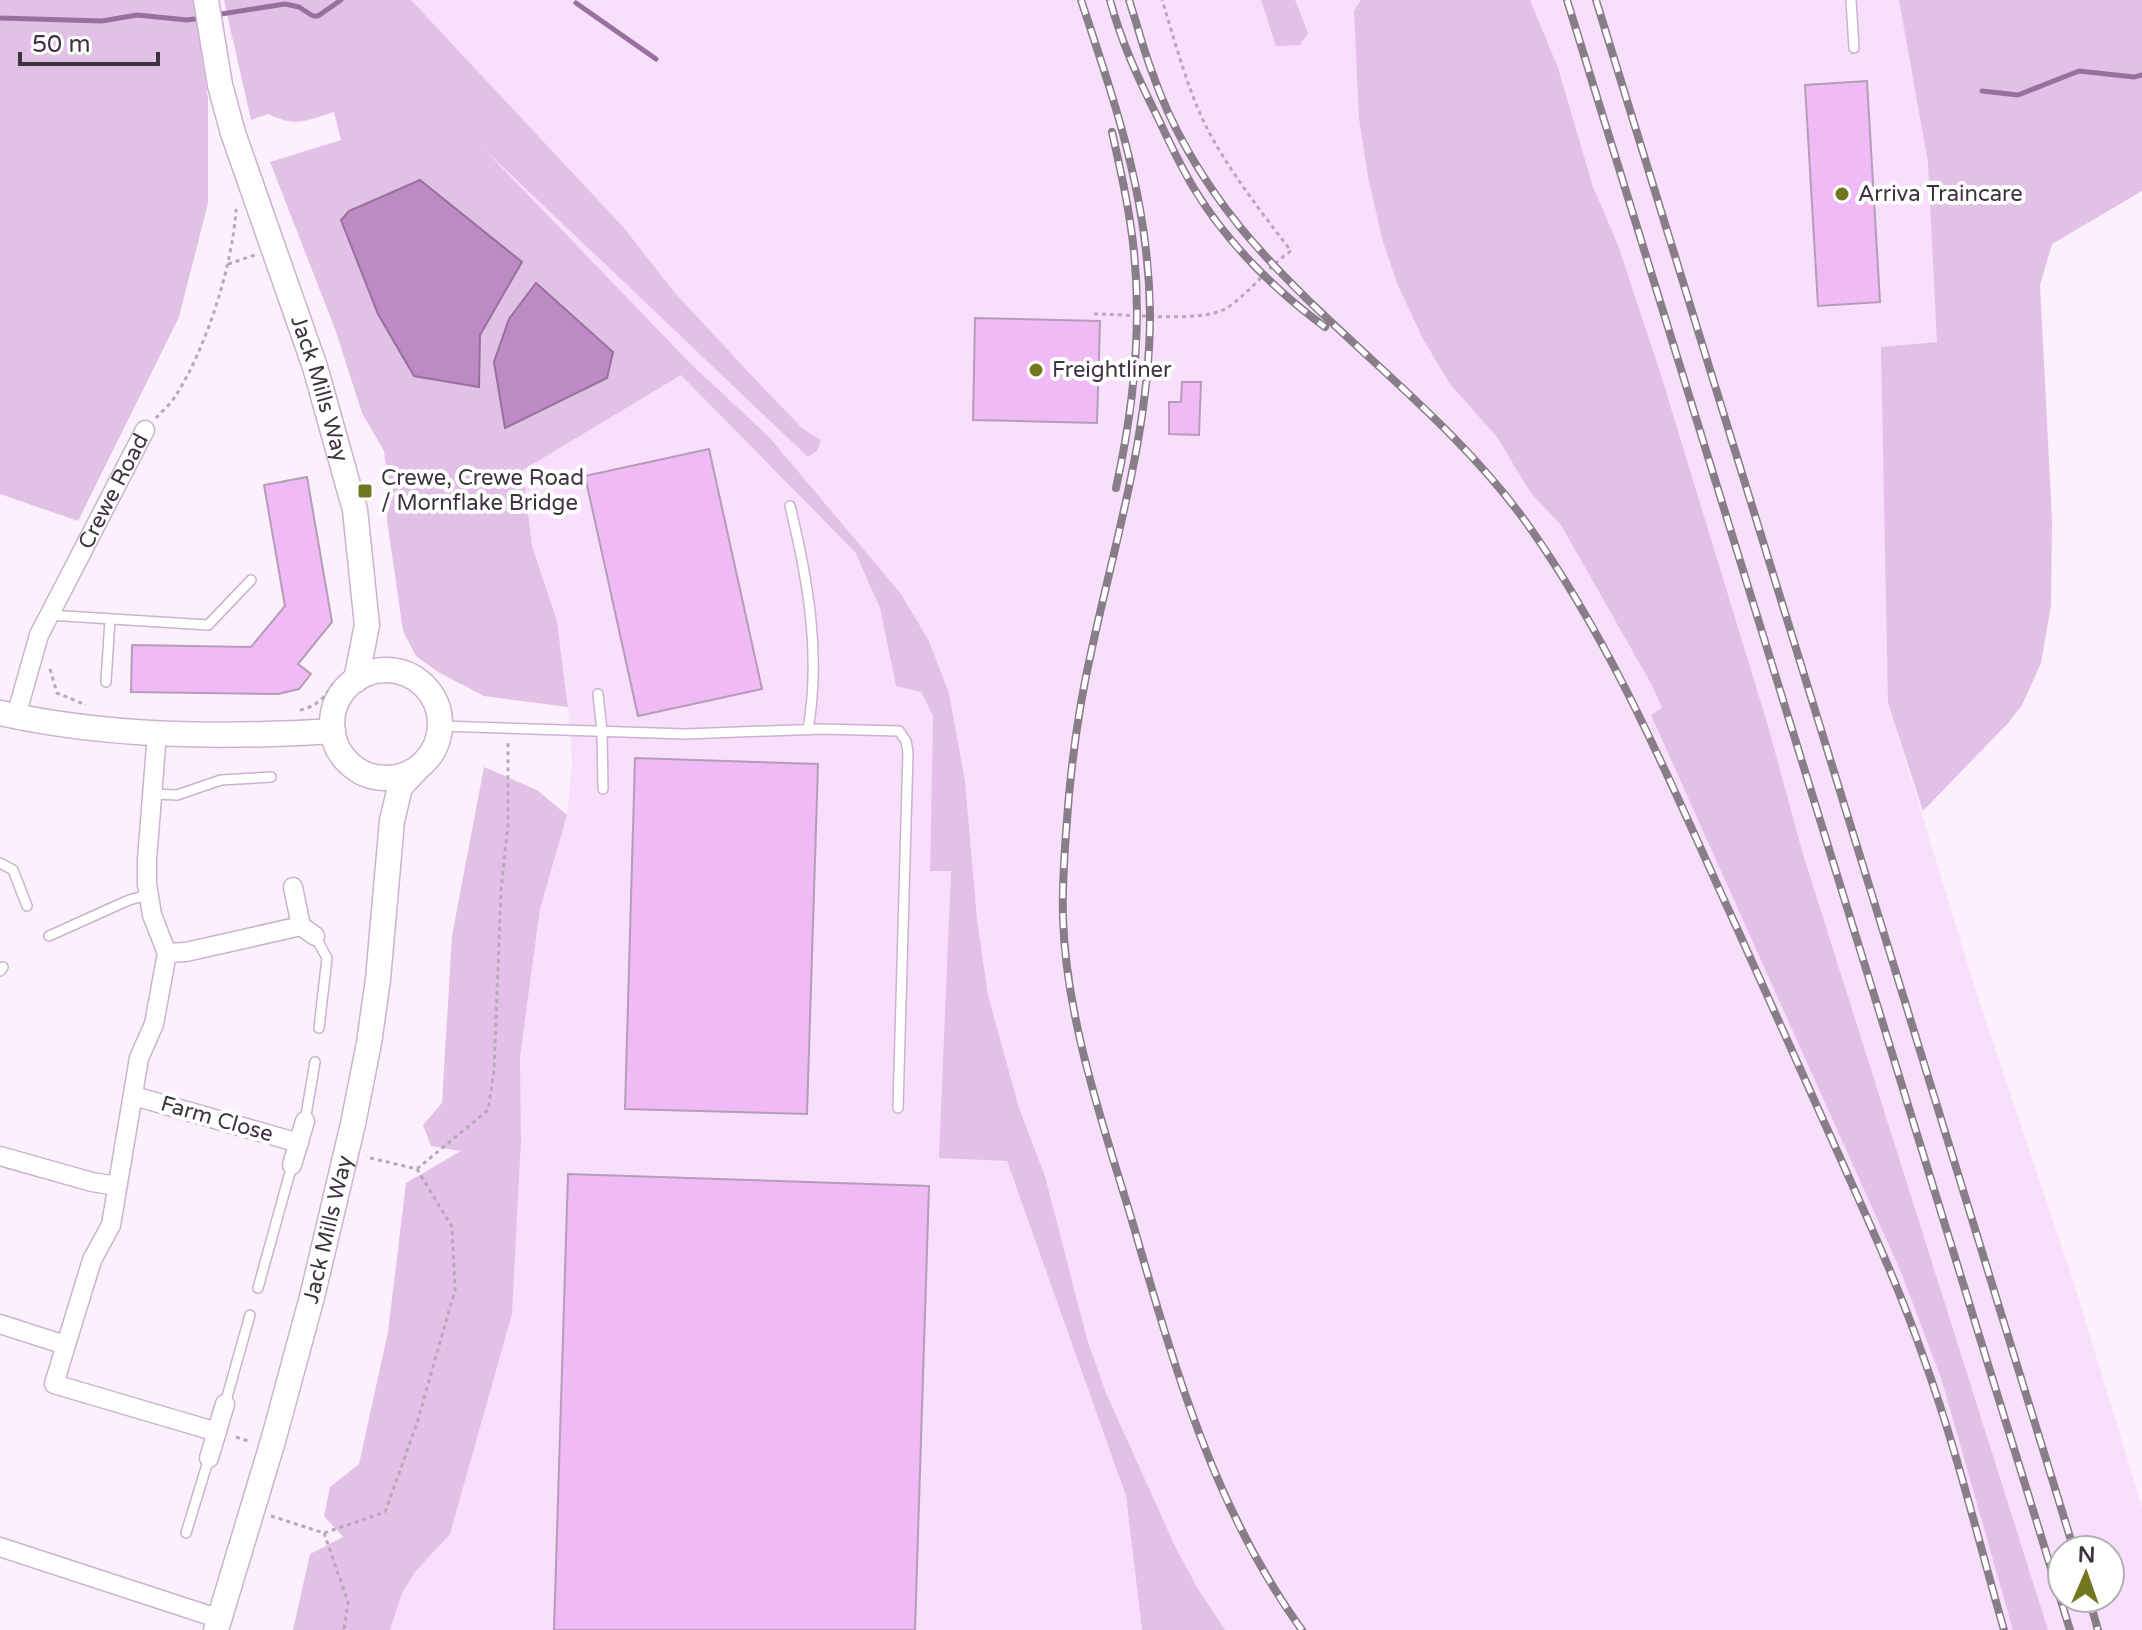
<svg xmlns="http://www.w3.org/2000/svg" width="2142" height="1630" font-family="'Varela Round',sans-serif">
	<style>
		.built { fill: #f8dffb; fill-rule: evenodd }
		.green { fill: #e2c1e7 }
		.water { fill: #be8ac5; stroke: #98709d; stroke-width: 2 }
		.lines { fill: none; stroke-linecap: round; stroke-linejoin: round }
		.stream { stroke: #98709d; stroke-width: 5 }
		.building { fill: #f0baf7; stroke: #b59cb8; stroke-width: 2 }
		.lane-casing { stroke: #cbb2cf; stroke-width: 12 }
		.street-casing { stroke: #cbb2cf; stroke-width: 21 }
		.secondary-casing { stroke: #cbb2cf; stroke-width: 27 }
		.path { stroke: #b4a9b5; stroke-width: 3; stroke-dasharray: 4 4; stroke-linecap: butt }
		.lane { stroke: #fff; stroke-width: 9 }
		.street { stroke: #fff; stroke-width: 18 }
		.secondary { stroke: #fff; stroke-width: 24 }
		.rail-casing { stroke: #887d89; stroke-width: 8 }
		.rail { stroke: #fff; stroke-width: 5; stroke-dasharray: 15; stroke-linecap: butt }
		.poi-dot { fill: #72761e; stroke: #fff; stroke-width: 3 }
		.labels { text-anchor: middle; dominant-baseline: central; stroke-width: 8; stroke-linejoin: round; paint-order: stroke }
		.poi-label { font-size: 22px; fill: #3e3440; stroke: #fff; text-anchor: start }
		.street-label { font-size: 22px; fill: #3e3440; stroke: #fff }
	</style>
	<rect width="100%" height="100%" fill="#fbf0fc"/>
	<path class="built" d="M226,0H2019L1989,719L1888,704L1978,998L2072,1277L2142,1507V1630H1225L1198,1589L1175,1546L1106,1393L1087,1339L1045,1176L1019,1108L988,995L977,919L965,781L949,693L929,641L901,594L770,438L689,362L381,43L231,40ZM2062,1550H2110V1598H2062Z
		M681,374L855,552L880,608L896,686L921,692L933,716L930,870H951L940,1157L1007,1161L1126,1496L1142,1630H390L402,1593L415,1572L450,1534L512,1314L521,1141L520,1057L540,909L567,815L572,763L567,692L557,621L532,546L523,470Z"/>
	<path class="green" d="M0,0H194L208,98V203L179,317L78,521L0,494Z
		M224,0H411L624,228L674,292L752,376L802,428L821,440L817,451L808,457L481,146L689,362L770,438L901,594L929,641L949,693L965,781L977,919L988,995L1019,1108L1045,1176L1087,1339L1106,1393L1175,1546L1198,1589L1225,1630H1142L1126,1496L1007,1161L939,1158L951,871H930L933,716L921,692L896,686L880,608L855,552L681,375L523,470L532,546L557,621L568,707L484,696L438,672L416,656L403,631L387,520V475L384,451L362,413L335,329L270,162L341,140L334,112C307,120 297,128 268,114L251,120Z
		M1261,0H1295L1308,33L1300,45L1276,46Z
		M1361,0H1530L1558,68L1593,187L1618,245L1660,372L1768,726L1802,851L2048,1630H2013L1942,1381L1901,1272L1651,715L1662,708L1653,687L1561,525L1530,492L1497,437L1450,384L1423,339L1397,283L1383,242L1368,177L1359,118L1354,11Z
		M1899,0H2142V191L2052,244L2040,285L2052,520L2051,605L2041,663L2022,705L2009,722L1923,811L1888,703L1881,347L1937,342L1928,162Z
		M484,767L537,790L567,815L540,909L520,1057L521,1141L512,1314L450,1534L415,1572L402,1593L390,1630H293L310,1554L343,1537L324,1516L330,1487L359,1464L388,1332L406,1183L461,1151L431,1146L423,1125L442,1103L452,936Z"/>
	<path class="water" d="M420,180L522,262L480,335L479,387L414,376L378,314L341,220L349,211Z
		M536,283L613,352L607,378L505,428L494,362L509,319Z"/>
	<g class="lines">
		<path class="stream" d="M576,3L656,59
			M215,15L285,4L299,7L313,16H318L341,0
			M0,18L102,21L137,15L187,20L201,18
			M1982,91L2018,95L2079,71L2134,77L2142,75"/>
	</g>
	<path class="building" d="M1867,81L1880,302L1818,306L1805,85Z
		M975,318L1100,321L1097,423L973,420Z
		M1182,382H1201L1199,435L1169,434V402H1181Z
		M709,449L762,689L638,716L585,476Z
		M307,477L332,622L298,664L311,674L299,689L278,694L131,692L132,645L251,647L285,606L264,485Z
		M635,758L818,764L807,1114L625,1109Z
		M568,1174L929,1186L915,1630H554Z"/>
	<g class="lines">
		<g class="lane-casing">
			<path id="lane" d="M1851,0L1854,48
				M790,506C808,580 821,653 808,730
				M49,615L208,625L251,580
				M106,682L110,619
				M598,694L602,731L603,789
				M441,726L685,734L821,729L899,731L906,741L908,752L898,1108
				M154,794L177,795L221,780L271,777
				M0,863L13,870L27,906
				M49,936L129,900L148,895
				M315,936L327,958L319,1028
				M0,971L3,967
				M305,1121L315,1062
				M258,1288L292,1165
				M225,1404L250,1315
				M186,1533L209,1458"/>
		</g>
		<g class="street-casing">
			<g id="street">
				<path id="s1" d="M16,716L39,635L145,430"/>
				<path d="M157,733L147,860V884L152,915L167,953L154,1024L139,1058L111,1225L92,1260L54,1384L217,1432"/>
				<path d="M293,887L301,926L315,936"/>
				<path d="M167,953L186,952L301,926"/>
				<path d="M134,1096L299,1143"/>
				<path d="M0,1156L92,1182L117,1186"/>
				<path d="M292,1165L305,1121"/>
				<path d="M0,1324L65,1345"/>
				<path d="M209,1458L225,1404"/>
				<path d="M0,1547L220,1619"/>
			</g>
		</g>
		<g class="secondary-casing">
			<g id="secondary">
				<path id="s2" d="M206,0L220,85L233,133L315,367L355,510L367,625L356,680"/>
				<circle cx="386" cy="724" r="54"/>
				<path d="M0,713C108,737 222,738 333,731"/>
				<path id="s3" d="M216,1630L273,1441L312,1297L353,1124L369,1043L378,979L392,821L400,787L416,770"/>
			</g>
		</g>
		<path class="path" d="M228,264L255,255
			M1094,314C1125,314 1199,323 1225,309C1250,294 1267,267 1291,251C1262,213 1233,176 1210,134C1188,93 1176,44 1162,0
			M156,418C162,411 171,404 176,395C206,349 233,264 236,209
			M50,669L57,693L86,705
			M300,710C317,707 328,694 335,680
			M417,1169L488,1110L494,1071L501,890L508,825V740
			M236,1437L251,1442
			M271,1516L324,1533L385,1512L417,1423L455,1290L452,1227L417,1169L366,1157
			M324,1533L348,1602L344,1630"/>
		<use href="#lane" class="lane"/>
		<use href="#street" class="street"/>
		<use href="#secondary" class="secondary"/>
		<g class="rail-casing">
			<path id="rail" d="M1081,0C1116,106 1149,200 1150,314C1150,428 1116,538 1092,648C1078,709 1070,771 1066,833C1064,861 1062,890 1063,918C1066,1020 1104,1127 1133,1224C1174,1366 1214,1509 1302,1630
				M1110,0C1121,41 1137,76 1156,114C1168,139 1180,166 1195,190C1227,243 1276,291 1325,327
				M1129,0C1137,24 1143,48 1152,72C1171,127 1203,181 1240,227C1328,334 1447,411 1528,525C1616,649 1673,789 1736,926C1767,995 1798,1064 1829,1133C1862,1207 1897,1281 1924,1359C1956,1447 1978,1539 2004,1630
				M1567,0L2070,1630
				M1596,0L2074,1550
				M1112,132C1121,172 1130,212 1134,252C1142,331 1133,411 1116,488
				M2089,1598L2098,1630"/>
		</g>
		<use href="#rail" class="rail"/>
	</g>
	<g class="poi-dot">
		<circle cx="1842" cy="194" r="8"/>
		<circle cx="1036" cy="370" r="8"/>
		<rect x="357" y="483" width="16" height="16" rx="4"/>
	</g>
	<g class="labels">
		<g class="poi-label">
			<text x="1858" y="194">Arriva Traincare</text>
			<text x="1052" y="370">Freightliner</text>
			<text x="381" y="478">Crewe, Crewe Road<tspan x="381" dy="25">/ Mornflake Bridge</tspan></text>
		</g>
		<g class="street-label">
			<text stroke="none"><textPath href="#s2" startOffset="406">Jack Mills Way</textPath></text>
			<text stroke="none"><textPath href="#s1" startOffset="246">Crewe Road</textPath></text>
			<text transform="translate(217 1119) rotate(16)">Farm Close</text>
			<text stroke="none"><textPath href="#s3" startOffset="416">Jack Mills Way</textPath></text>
		</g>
	</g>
	<g transform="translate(2086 1574) rotate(2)"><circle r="38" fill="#ffffff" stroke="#b2aeb3" stroke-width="2"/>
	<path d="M0-6L14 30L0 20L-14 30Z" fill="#72761e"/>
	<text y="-12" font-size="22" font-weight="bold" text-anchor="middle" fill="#3e3440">N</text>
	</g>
	<path d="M20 52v12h138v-12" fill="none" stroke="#3e3440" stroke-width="4"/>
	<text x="32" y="52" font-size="24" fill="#3e3440" stroke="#ffffff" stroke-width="6" paint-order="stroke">50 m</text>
</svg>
